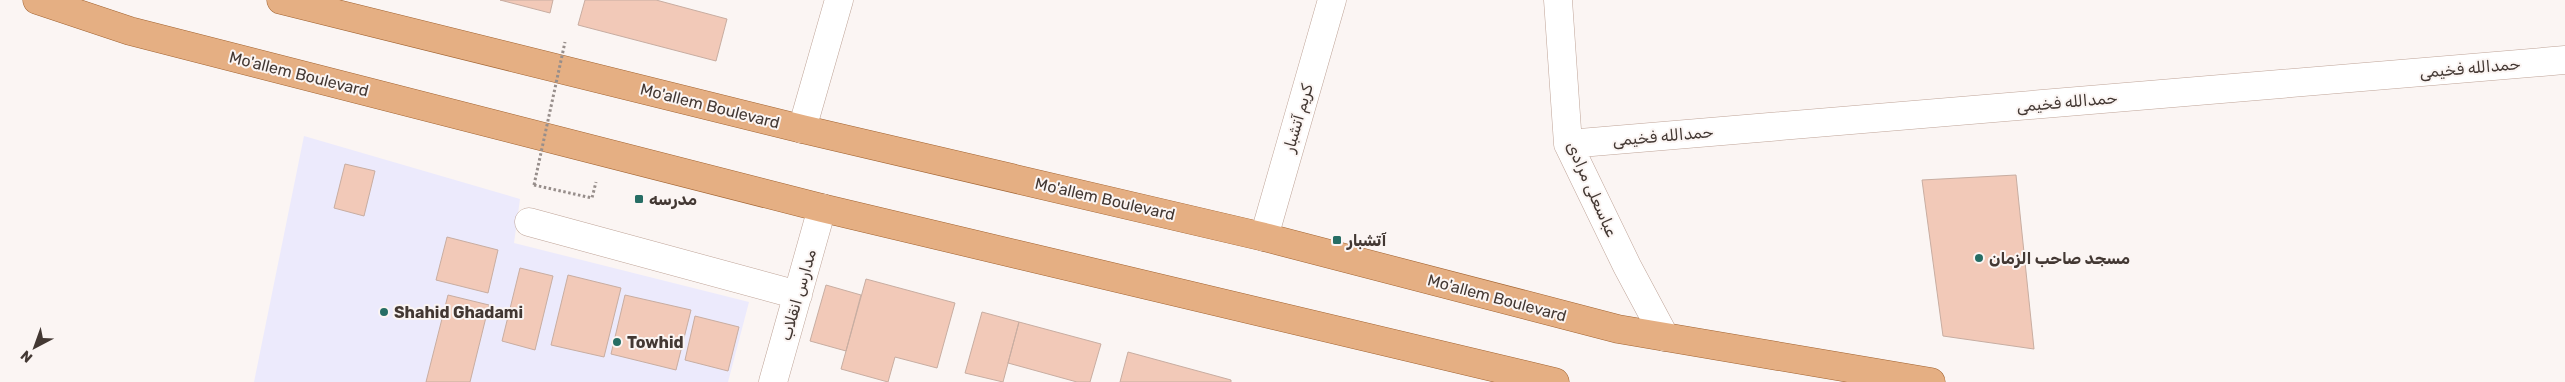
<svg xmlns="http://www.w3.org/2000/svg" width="2565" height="382" font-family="Rubik,'Noto Sans Arabic',sans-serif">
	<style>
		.industrial { fill: #eceafc }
		.building { fill: #f2c9b8; stroke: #c8ada1 }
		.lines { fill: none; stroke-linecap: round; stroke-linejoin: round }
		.minor-casing { stroke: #bfa498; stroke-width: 29 }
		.major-casing { stroke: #a16331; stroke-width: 29 }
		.path { stroke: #978e8b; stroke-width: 3; stroke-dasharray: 2.5 2.5; stroke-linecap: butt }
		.minor { stroke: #fff; stroke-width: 28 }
		.major { stroke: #e5af83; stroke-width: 28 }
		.path-bridge { stroke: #978e8b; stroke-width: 3; stroke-dasharray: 2.5 2.5; stroke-linecap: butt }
		.poi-dot { fill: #266d64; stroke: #fbf5f3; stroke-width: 2 }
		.labels { text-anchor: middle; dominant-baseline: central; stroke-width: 4; stroke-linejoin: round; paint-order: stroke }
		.street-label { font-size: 16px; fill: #433833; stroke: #fbf5f3 }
		.poi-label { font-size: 16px; font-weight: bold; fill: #433833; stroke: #fbf5f3; text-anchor: start }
	</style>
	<rect width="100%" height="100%" fill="#fbf5f3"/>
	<path class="industrial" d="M304,136L520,199L514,243L749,302L728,382H254Z"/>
	<path class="building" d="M500,0H553L550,13Z
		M585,0H656L727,19L716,61L578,25Z
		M345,164L375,171L364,216L334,208Z
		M2016,175L2034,349L1943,336L1922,180Z
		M447,237L498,250L488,293L436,280Z
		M520,268L553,276L535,350L502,341Z
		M568,275L621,288L604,357L551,345Z
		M866,279L955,303L937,368L895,357L888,382L841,369Z
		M826,285L861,295L846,351L810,341Z
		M448,295L489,305L470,382H426Z
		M625,295L691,310L676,370L611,354Z
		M982,312L1019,322L1003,382L965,373Z
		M695,316L739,327L728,371L685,360Z
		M1019,322L1101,344L1090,382H1077L1008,363Z
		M1128,352L1231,380V382H1120Z"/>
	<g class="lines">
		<g class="minor-casing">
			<path id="minor" d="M1558,0L1568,144L1627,266L1665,337
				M802,129L839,0
				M1568,144L2565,60
				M529,222L798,295
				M1264,237L1332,0
				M773,382L822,208"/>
		</g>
		<g class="major-casing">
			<path id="major" d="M37,0L130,31L822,208L1555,382
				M281,0L802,129L1264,237L1618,329L1931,382"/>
		</g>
		<path class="path" d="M534,185L592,198L596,182"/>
		<use href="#minor" class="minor"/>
		<use href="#major" class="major"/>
		<path class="path-bridge" d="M534,185L565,42"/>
	</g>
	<g class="poi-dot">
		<rect x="634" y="194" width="10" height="10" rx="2.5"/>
		<rect x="1332" y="235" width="10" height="10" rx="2.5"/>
		<circle cx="1979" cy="258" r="5"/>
		<circle cx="384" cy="312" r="5"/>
		<circle cx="617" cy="342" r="5"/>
	</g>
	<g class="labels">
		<g class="street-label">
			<text transform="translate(2470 68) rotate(-5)">حمدالله فخیمی</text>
			<text transform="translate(299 74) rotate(14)">Mo'allem Boulevard</text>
			<text transform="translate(2067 102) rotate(-5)">حمدالله فخیمی</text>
			<text transform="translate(710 106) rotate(14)">Mo'allem Boulevard</text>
			<text transform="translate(1298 118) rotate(-74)">کریم آتشبار</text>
			<text transform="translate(1663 136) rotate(-5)">حمدالله فخیمی</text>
			<text transform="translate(1592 189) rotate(66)">عباسعلی مرادی</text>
			<text transform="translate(1105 199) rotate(13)">Mo'allem Boulevard</text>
			<text transform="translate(798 295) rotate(-74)">مدارس انقلاب</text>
			<text transform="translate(1497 298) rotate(15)">Mo'allem Boulevard</text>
		</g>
		<g class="poi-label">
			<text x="649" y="199">مدرسه</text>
			<text x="1347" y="240">آتشبار</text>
			<text x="1989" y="258">مسجد صاحب الزمان</text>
			<text x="394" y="312">Shahid Ghadami</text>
			<text x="627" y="342">Towhid</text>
		</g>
	</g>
	<g transform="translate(35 347) rotate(221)" stroke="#fbf5f3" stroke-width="4" paint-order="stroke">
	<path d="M0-4L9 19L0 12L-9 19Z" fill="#433833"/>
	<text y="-8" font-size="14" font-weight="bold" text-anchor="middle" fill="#433833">N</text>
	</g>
</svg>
